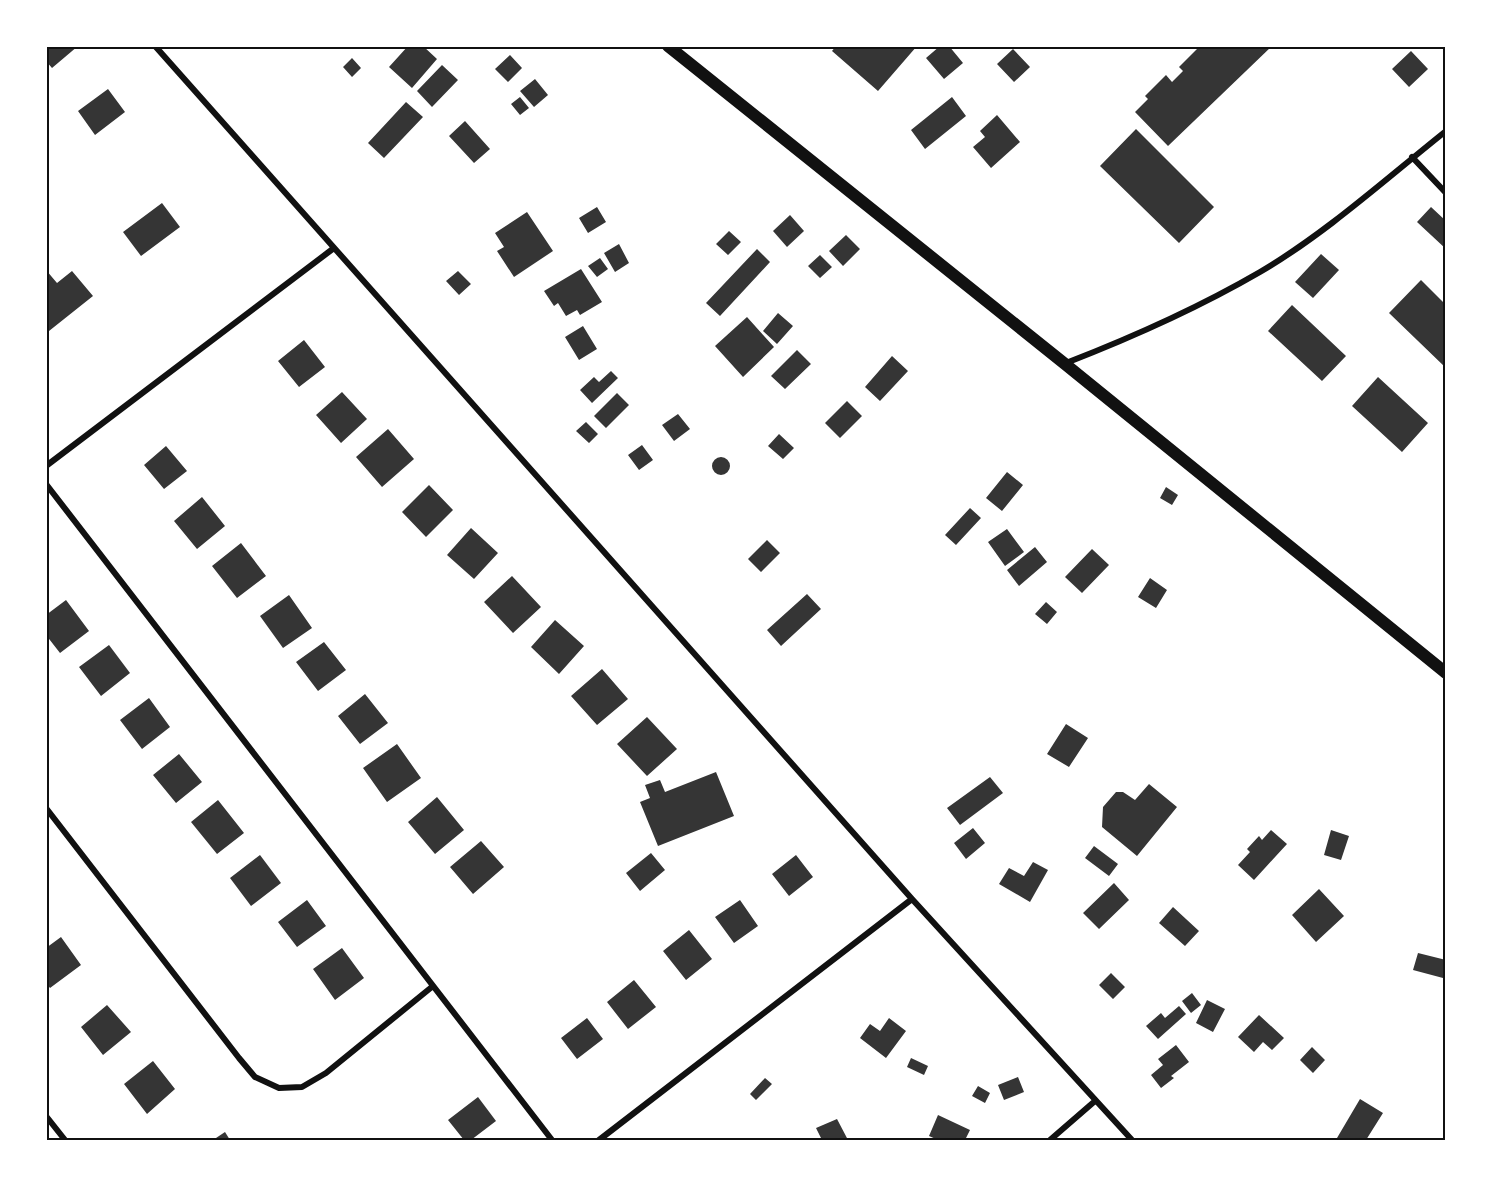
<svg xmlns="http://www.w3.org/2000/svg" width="1492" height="1187" font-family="'Playfair Display',serif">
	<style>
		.building { fill: #353535 }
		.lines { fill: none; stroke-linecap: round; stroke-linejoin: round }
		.minor { stroke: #111; stroke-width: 6 }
		.secondary { stroke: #111; stroke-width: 12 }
		.neatline { fill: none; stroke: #111; stroke-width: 2 }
	</style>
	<rect width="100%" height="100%" fill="#fff"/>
	<path class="building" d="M46,46H78L52,68L46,61Z
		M408,46H423L437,59L412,88L389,67Z
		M836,46H917L878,91L832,51Z
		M940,46H949L963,63L944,79L926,58Z
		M1200,46H1272L1168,146L1135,112L1148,99L1145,96L1166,75L1172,82L1183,71L1179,67Z
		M1013,49L1030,67L1014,82L997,64Z
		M1411,51L1428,69L1409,87L1392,69Z
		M510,55L522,68L508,82L495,69Z
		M352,58L361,68L352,77L343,67Z
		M442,65L458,80L432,107L417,91Z
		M535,79L548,95L534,107L520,91Z
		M108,89L125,112L95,135L78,111Z
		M520,97L529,108L520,115L511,104Z
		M952,97L966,116L925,149L911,130Z
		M406,102L423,117L384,158L368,143Z
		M997,115L1020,142L991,168L973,147L985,137L980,131Z
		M465,121L490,149L474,163L449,136Z
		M1136,129L1214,207L1179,243L1100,166Z
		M162,203L180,227L141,256L123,232Z
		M597,207L606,222L588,233L579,218Z
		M1431,207L1446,221V249L1417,222Z
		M527,212L553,251L514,277L497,251L504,247L495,233Z
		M790,215L804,231L787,247L773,231Z
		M729,231L741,242L728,255L716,244Z
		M846,235L860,249L843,266L829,251Z
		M619,244L629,263L615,272L604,253Z
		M757,249L770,262L720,316L706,303Z
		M1321,254L1339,270L1313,298L1295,282Z
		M820,255L832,267L820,278L808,266Z
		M600,258L608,269L597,277L588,266Z
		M581,269L602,302L580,315L577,310L566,316L558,303L554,306L544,291Z
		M46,270L57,283L72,271L93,296L49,331Z
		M458,271L471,284L459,295L446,281Z
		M1421,280L1446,305V368L1389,313Z
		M1292,305L1346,356L1322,381L1268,331Z
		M778,313L793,326L777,344L763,331Z
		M747,317L774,347L743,377L715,346Z
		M583,326L597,349L579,360L565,337Z
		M304,340L325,367L299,387L278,361Z
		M797,350L811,364L785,389L771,376Z
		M892,356L908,371L880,401L865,387Z
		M611,371L618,378L592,403L580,390L594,377L599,382Z
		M1378,377L1428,423L1402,452L1352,406Z
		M342,392L367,419L341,443L316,415Z
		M617,393L629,405L606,428L594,416Z
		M847,401L862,416L840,438L825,423Z
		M678,414L690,429L674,441L662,425Z
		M586,422L598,434L589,443L576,431Z
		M388,429L414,459L382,487L356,457Z
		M779,434L794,448L783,459L768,446Z
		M642,445L653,460L639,470L628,455Z
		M166,446L187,471L164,489L144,465Z
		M712 466a9 9 0 1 1 18 0a9 9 0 1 1-18 0Z
		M1007,472L1023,485L1002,511L986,498Z
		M429,485L453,510L426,537L402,512Z
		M1166,487L1178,495L1172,505L1160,498Z
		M202,497L225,526L197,549L174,521Z
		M970,508L981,518L956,545L945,535Z
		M471,528L498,553L474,579L447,555Z
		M1007,529L1024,552L1005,566L988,542Z
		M767,540L780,553L761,572L748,559Z
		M241,543L266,576L237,598L212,566Z
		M1035,547L1047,562L1019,586L1007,570Z
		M1092,549L1109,565L1082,593L1065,577Z
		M512,576L541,607L513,633L484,602Z
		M1150,578L1167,590L1156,608L1138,597Z
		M807,594L821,609L781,646L767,630Z
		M289,595L312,628L283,648L260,616Z
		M66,600L89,631L60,653L46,635V615Z
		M1046,602L1057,612L1047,624L1035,614Z
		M555,620L584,646L559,674L531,647Z
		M324,642L346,670L318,691L296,662Z
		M109,645L130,673L101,696L79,667Z
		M602,669L628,699L597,725L571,696Z
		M365,694L388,723L360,744L338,716Z
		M149,698L170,727L142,749L120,720Z
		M647,717L677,749L647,776L617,744Z
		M1066,724L1088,738L1069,767L1047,754Z
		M397,744L421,778L387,802L363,768Z
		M179,754L202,782L176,803L153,775Z
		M716,772L734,816L658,846L640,802L650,798L645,785L660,780L665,792Z
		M990,777L1003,793L960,825L947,808Z
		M1149,784L1177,807L1137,856L1102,827L1103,807L1116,792H1123L1135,800Z
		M437,797L464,830L435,854L408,822Z
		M218,800L244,833L217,854L191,822Z
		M973,828L985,843L966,859L954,843Z
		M1271,830L1287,844L1254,880L1238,865L1250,852L1247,849L1259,836L1262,840Z
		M1331,830L1349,836L1341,860L1324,855Z
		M481,841L504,867L473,894L450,867Z
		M1094,846L1118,864L1109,876L1085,858Z
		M651,853L665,870L640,891L626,873Z
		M260,855L281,883L251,906L230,878Z
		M796,855L813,877L789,896L772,874Z
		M1033,862L1048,870L1030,902L999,884L1009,868L1024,876Z
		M1114,883L1129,900L1099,929L1083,913Z
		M1319,889L1344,916L1316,942L1292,915Z
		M307,900L326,926L297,947L278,922Z
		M740,900L758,926L734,943L715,917Z
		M1173,907L1199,931L1185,946L1159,923Z
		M689,930L712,959L686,980L663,951Z
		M61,937L81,965L50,988L46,983V948Z
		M342,948L364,978L335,1000L313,969Z
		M1418,953L1446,960L1443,978L1413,970Z
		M1111,973L1125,987L1113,999L1099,985Z
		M634,980L656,1007L628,1029L607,1002Z
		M1192,993L1201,1005L1191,1013L1182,1001Z
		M1207,1000L1225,1009L1213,1032L1196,1023Z
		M107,1005L131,1032L103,1055L81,1027Z
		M1179,1006L1186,1014L1158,1039L1146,1026L1161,1013L1165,1018Z
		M1259,1015L1284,1038L1272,1050L1263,1042L1254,1052L1238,1037Z
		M587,1018L603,1039L577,1059L561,1038Z
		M889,1018L906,1031L886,1058L860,1038L870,1024L880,1031Z
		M1176,1045L1189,1062L1171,1076L1174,1078L1161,1088L1151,1075L1163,1065L1158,1059Z
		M1312,1047L1325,1060L1313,1073L1300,1060Z
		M911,1058L928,1066L924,1075L907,1067Z
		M153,1061L175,1089L147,1114L124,1084Z
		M1018,1077L1024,1092L1004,1100L998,1085Z
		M765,1078L772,1084L756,1100L750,1094Z
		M978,1086L990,1093L985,1103L972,1096Z
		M478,1097L496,1121L471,1140H464L448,1120Z
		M1360,1099L1383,1113L1366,1140H1342L1337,1138Z
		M938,1115L970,1130L965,1140H938L929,1136Z
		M837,1119L848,1140H822L816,1128Z
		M225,1132L230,1140H213Z"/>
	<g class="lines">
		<path class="minor" d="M155,46L912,899L1132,1140
			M1412,157L1446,193
			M1066,363C1133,337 1198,308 1260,272C1325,234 1387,178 1446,131
			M46,466L334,248
			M46,484L552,1140
			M46,808L239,1058L255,1077L279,1088L302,1087L326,1073L433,986
			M46,1116L65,1140
			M599,1140L912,899
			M1050,1140L1095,1101"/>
		<path class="secondary" d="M668,46L1065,364L1446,673"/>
	</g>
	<rect width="1492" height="1187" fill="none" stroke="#ffffff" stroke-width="96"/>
	<rect x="48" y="48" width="1396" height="1091" class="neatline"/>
</svg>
